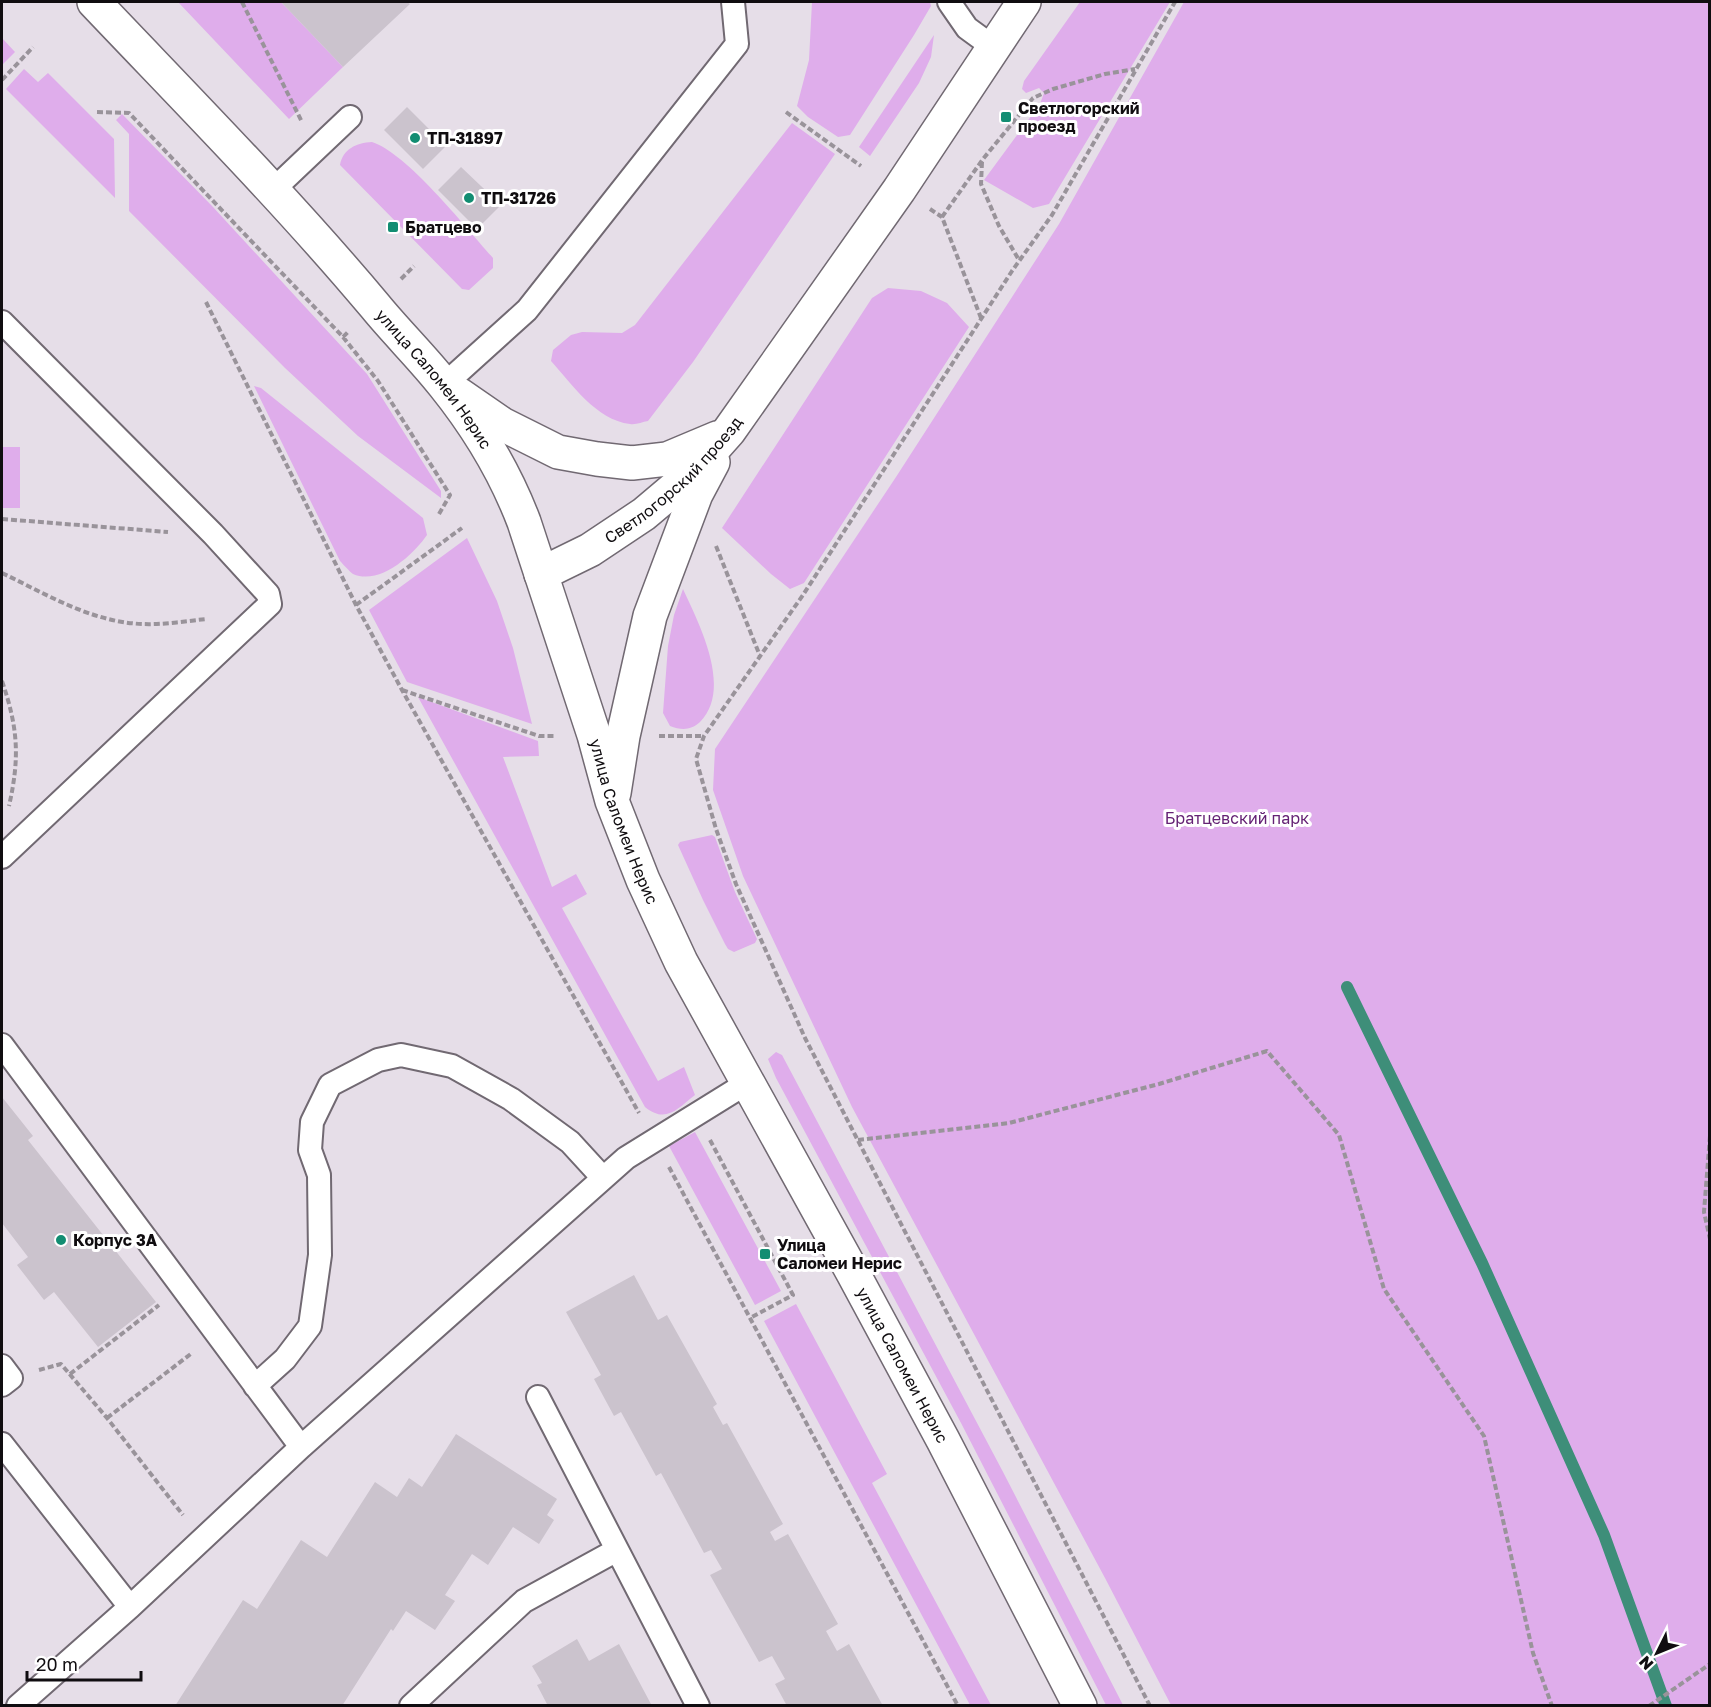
<svg xmlns="http://www.w3.org/2000/svg" width="1711" height="1707" font-family="'Golos Text',sans-serif">
	<style>
		.green { fill: #dfadeb }
		.lines { fill: none; stroke-linecap: round; stroke-linejoin: round }
		.stream { stroke: #3e8e79; stroke-width: 12 }
		.building { fill: #cbc3cd }
		.service-casing { stroke: #716972; stroke-width: 26 }
		.secondary-casing { stroke: #716972; stroke-width: 36 }
		.path { stroke: #99939a; stroke-width: 4; stroke-dasharray: 6 3; stroke-linecap: butt }
		.service { stroke: #fff; stroke-width: 22 }
		.secondary { stroke: #fff; stroke-width: 33 }
		.poi-dot { fill: #128d72; stroke: #fff; stroke-width: 2 }
		.labels { text-anchor: middle; dominant-baseline: central; stroke-width: 6; stroke-linejoin: round; paint-order: stroke }
		.poi-label { font-size: 16px; font-weight: bold; fill: #100d10; stroke: #fff; text-anchor: start }
		.street-label { font-size: 16px; fill: #100d10; stroke: #fff }
		.park-label { font-size: 16px; fill: #642174; stroke: #fff }
	</style>
	<rect width="100%" height="100%" fill="#e6dee8"/>
	<path class="green" d="M178,2H281L343,67L289,119Z
		M812,2H930L931,6L914,35L850,135L838,137L808,117L797,106L809,60Z
		M1080,2H1170L1049,204L1033,208L984,180L1040,104L1044,93L1039,88L1026,93L1022,89L1024,81Z
		M1184,2H1709V1705H1171L1105,1578L852,1107L743,876L713,790L715,749L896,477L1059,224Z
		M934,35L931,57L919,83L870,156L859,147Z
		M2,38L15,52L2,65Z
		M24,69L38,82L48,73L114,139L115,198L6,89Z
		M122,114L213,207L367,374L441,491V498L358,436L285,368L129,211V134L116,120Z
		M792,123L835,154L693,362L648,421C642,422 636,425 630,424C596,420 572,384 551,361L553,350L571,335L582,332L622,333L635,325Z
		M372,142C407,153 467,229 493,258V268L469,290L462,289L340,165C343,149 356,143 372,142Z
		M888,288L921,291L947,303L969,327L804,583L790,589L771,574L722,528L872,298Z
		M254,386L261,388L423,518L427,535C414,554 380,586 353,574C349,571 343,564 340,561Z
		M2,447H20V508H2Z
		M467,538L497,601L513,648L532,724L407,682L369,610Z
		M683,589C699,624 733,688 700,722C690,731 681,730 670,726L663,713L668,646L674,615Z
		M418,697L538,741L539,756L503,757L552,887L576,874L587,894L562,908L658,1081L684,1067L695,1095C677,1109 666,1124 645,1107Z
		M712,835L715,837L735,892L757,939L755,943L734,952L728,949L725,944L703,900L678,845L680,842Z
		M776,1052L782,1055L1002,1470L1123,1705H1106L961,1423L776,1078L768,1059Z
		M695,1132L781,1291L755,1305L669,1146Z
		M796,1304L887,1474L872,1483L991,1705H970L764,1321Z"/>
	<g class="lines">
		<path class="stream" d="M1347,987L1482,1263L1604,1535L1666,1706"/>
	</g>
	<path class="building" d="M281,2H407L410,4L343,67Z
		M407,107L446,146L423,169L384,130Z
		M461,167L501,205L477,229L438,190Z
		M2,1097L33,1136L28,1140L156,1302L98,1347L54,1292L44,1300L17,1265L28,1257L2,1223Z
		M634,1275L658,1320L667,1315L717,1404L713,1407L723,1425L727,1423L783,1524L770,1532L775,1541L788,1534L838,1624L826,1631L837,1651L849,1644L883,1706H787L775,1684L785,1679L772,1656L759,1662L710,1575L722,1569L711,1550L704,1553L661,1473L656,1476L621,1412L614,1416L594,1379L601,1375L566,1312Z
		M456,1434L557,1499L547,1515L554,1520L539,1544L513,1527L488,1565L472,1554L445,1595L455,1601L435,1630L406,1611L393,1631L391,1629L342,1706H175L243,1600L257,1609L301,1540L327,1557L375,1482L397,1497L409,1478L422,1487Z
		M577,1639L589,1661L619,1644L652,1706H548L537,1685L542,1683L532,1666Z"/>
	<g class="lines">
		<g class="service-casing">
			<path id="service" d="M949,2L967,28L993,47
				M273,190L350,117
				M2,322L213,534L268,594L270,604L2,857
				M444,385L527,310L737,44L733,2
				M2,1045L301,1447L130,1607L18,1706
				M2,1366L11,1378L2,1385
				M255,1386L285,1359L310,1326L320,1255L319,1175L310,1150L312,1122L330,1085L378,1060L401,1055L452,1066L511,1099L570,1142L603,1178
				M538,1397L698,1706
				M2,1444L130,1607
				M301,1447L626,1158L747,1083
				M411,1706L524,1601L617,1550"/>
		</g>
		<g class="secondary-casing">
			<g id="secondary">
				<path id="s1" d="M94,2C189,102 286,200 375,306C397,333 422,357 444,385C477,426 505,472 524,522L594,735L612,801L643,880L681,962L853,1273L943,1440L1080,1706"/>
				<path d="M460,395L502,424L558,452L597,459L632,463L667,459L717,438"/>
				<path id="s2" d="M541,574L590,550L644,514L689,476L729,431L899,190L1024,2"/>
				<path d="M614,793L623,736L650,616L696,494L713,462"/>
			</g>
		</g>
		<path class="path" d="M242,2L302,122
			M2,80L33,47
			M97,112L129,113L343,337L349,331
			M786,112L861,166
			M982,162L981,184L999,226L1019,260
			M930,209L942,217L981,318
			M942,217L983,159L1033,98L1053,89L1105,74L1135,69
			M401,279L414,266
			M206,302L356,605L402,690L639,1113
			M343,337L378,381L450,495L439,514
			M2,519L168,532
			M716,546L760,656
			M2,573C46,594 91,622 142,624C163,625 186,621 207,619
			M356,605L462,528
			M2,681C18,728 20,757 9,806
			M402,690L539,736H555
			M659,736H704
			M1710,1136L1704,1212L1710,1239
			M710,1140L793,1295L750,1318
			M858,1140L1009,1123L1159,1084L1267,1051L1339,1135L1384,1289L1484,1436L1533,1653L1552,1706
			M669,1167L958,1706
			M39,1370L61,1364L107,1418L183,1515
			M70,1374L159,1305
			M107,1418L192,1353
			M1150,1706L805,1038L736,884L716,829L696,759L704,736L803,595L1012,271L1052,215L1175,2
			M1649,1706L1710,1664"/>
		<use href="#service" class="service"/>
		<use href="#secondary" class="secondary"/>
	</g>
	<g class="poi-dot">
		<rect x="1000" y="111" width="12" height="12" rx="3"/>
		<circle cx="415" cy="138" r="6"/>
		<circle cx="469" cy="198" r="6"/>
		<rect x="387" y="221" width="12" height="12" rx="3"/>
		<circle cx="61" cy="1240" r="6"/>
		<rect x="759" y="1248" width="12" height="12" rx="3"/>
	</g>
	<g class="labels">
		<g class="poi-label">
			<text x="1018" y="108">Светлогорский<tspan x="1018" dy="18">проезд</tspan></text>
			<text x="427" y="138">ТП-31897</text>
			<text x="481" y="198">ТП-31726</text>
			<text x="405" y="227">Братцево</text>
			<text x="73" y="1240">Корпус 3А</text>
			<text x="777" y="1245">Улица<tspan x="777" dy="18">Саломеи Нерис</tspan></text>
		</g>
		<g class="street-label">
			<text stroke="none"><textPath href="#s1" startOffset="508">улица Саломеи Нерис</textPath></text>
			<text stroke="none"><textPath href="#s2" startOffset="164">Светлогорский проезд</textPath></text>
			<text stroke="none"><textPath href="#s1" startOffset="994">улица Саломеи Нерис</textPath></text>
			<text stroke="none"><textPath href="#s1" startOffset="1606">улица Саломеи Нерис</textPath></text>
		</g>
		<g class="park-label">
			<text x="1237" y="818">Братцевский парк</text>
		</g>
	</g>
	<rect width="1711" height="1707" fill="none" stroke="#100d10" stroke-width="6"/>
	<g transform="translate(1657 1653) rotate(227)" stroke="#ffffff" stroke-width="4.5" paint-order="stroke">
	<path d="M0-4.5L10 22L0 15L-10 22Z" fill="#100d10"/>
	<text y="-9" font-size="16" font-weight="bold" text-anchor="middle" fill="#100d10">N</text>
	</g>
	<path d="M27 1671v9h114v-9" fill="none" stroke="#100d10" stroke-width="3"/>
	<text x="36" y="1671" font-size="18" fill="#100d10" stroke="#ffffff" stroke-width="4.5" paint-order="stroke">20 m</text>
</svg>
